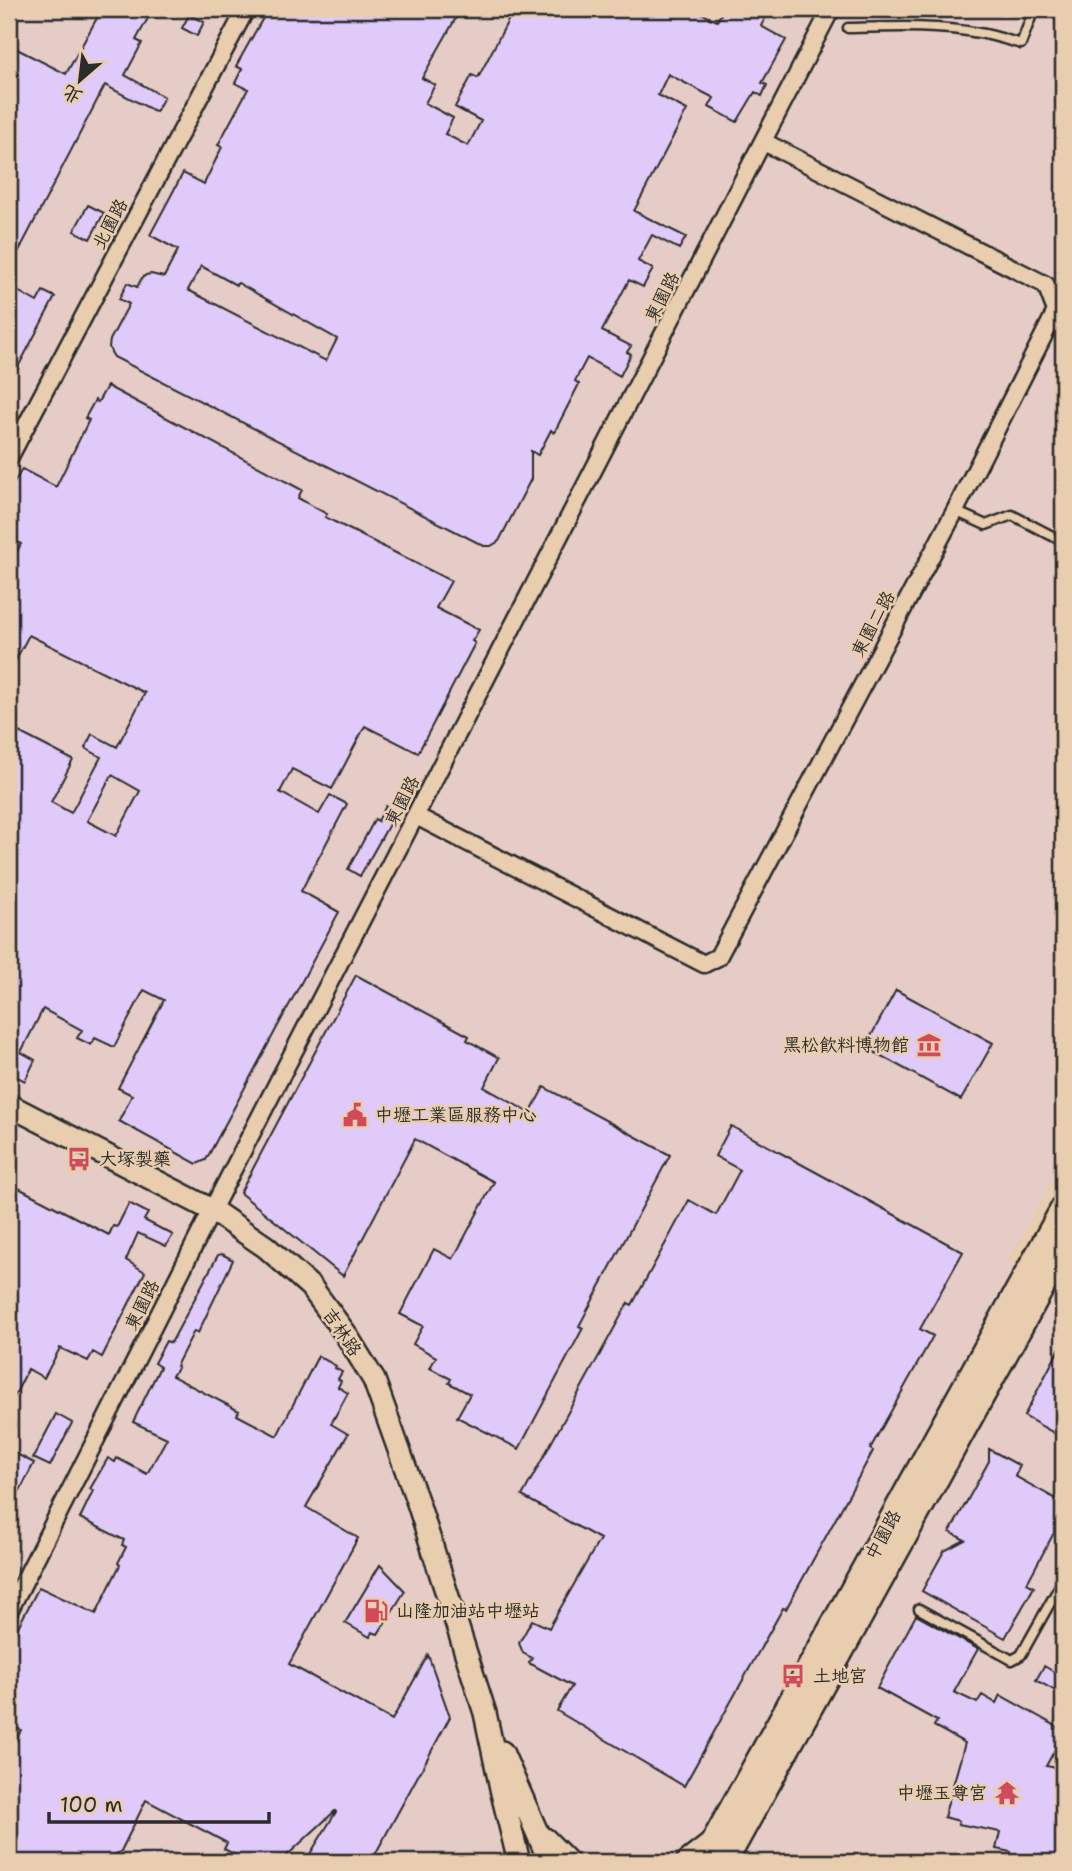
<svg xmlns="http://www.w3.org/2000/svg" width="1072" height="1871" font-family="'Shantell Sans','LXGW WenKai TC',sans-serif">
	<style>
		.built { fill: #e6ccc6 }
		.building { fill: #e0cafa; stroke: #2b2b2b; stroke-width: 2; fill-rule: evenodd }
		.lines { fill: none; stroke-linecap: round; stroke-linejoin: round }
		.service-casing { stroke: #2b2b2b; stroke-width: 13 }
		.minor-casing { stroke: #2b2b2b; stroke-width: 21 }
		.tertiary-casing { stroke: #2b2b2b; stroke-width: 26 }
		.secondary-casing { stroke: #2b2b2b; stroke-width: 28 }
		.service { stroke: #e8cdaf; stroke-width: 8 }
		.minor { stroke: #e8cdaf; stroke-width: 16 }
		.tertiary { stroke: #e8cdaf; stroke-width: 21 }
		.secondary { stroke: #e8cdaf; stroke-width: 23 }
		.labels { text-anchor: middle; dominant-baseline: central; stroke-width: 5; stroke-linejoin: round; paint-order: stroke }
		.street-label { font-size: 18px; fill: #2b2b2b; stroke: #e8cdaf }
		.poi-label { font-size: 18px; fill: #2b2b2b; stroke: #e8cdaf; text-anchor: start }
	</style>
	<rect width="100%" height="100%" fill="#e8cdaf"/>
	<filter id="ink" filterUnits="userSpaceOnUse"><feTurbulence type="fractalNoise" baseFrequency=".0143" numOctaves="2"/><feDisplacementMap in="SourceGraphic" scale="14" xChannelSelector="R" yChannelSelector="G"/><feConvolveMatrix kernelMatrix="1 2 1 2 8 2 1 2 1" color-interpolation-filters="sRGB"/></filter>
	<g filter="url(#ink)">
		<path class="built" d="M9,9H1063V1161L1008,1260L1063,1290V1862H9Z"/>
		<path class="building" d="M102,9H153L136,40L142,43L125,75L164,97L156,112L105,85L9,270V45L66,74Z
			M268,9H461L422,78L435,85L425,103L453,118L445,134L468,146L481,121L455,107L472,75L478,78L514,9H693L717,21L724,9H770L761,26L786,40L762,83L767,85L762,96L755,92L737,122L709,107L714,98L668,74L658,95L687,110L634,211L686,237L679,249L652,235L638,261L653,269L643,287L629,280L602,331L631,346L627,352L631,354L620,376L587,358L575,381L579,384L554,433L551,430L538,455L531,451V479L499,541L491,546H484L114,357L111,352L109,347L110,340L129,304L119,299L127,283L137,287L142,278L146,275L151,274L164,277L178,250L150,235L183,173L204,184L222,147L218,145L248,89L235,83L242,69L236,66ZM201,266L236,285L238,283L337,339L326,361L188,290Z
			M189,15L204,22L197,36L182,28Z
			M88,205L104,213L90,239L74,231Z
			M9,286L37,302L43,291L55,297L17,369L9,365Z
			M107,386L302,490L298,498L327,514L325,517L451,581L436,608L479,630L472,641L475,643L418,753L365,726L332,789L292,769L280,792L319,814L330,795L347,804L301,891L339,912L206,1160L197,1164L119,1121L132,1095L118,1088L164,1000L144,990L114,1047L95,1038L91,1045L77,1038L82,1030L43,1009L21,1052L35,1060L25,1081L10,1073L9,1075V727L73,760L51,802L71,813L101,757L85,748L92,734L117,747L145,693L29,635L9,672V566L21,544L9,538V501L14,490L11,488L22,469L56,487L89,420L85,418L95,400L98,402ZM112,775L140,791L116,836L87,821Z
			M386,806L396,812L360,876L348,869L375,819L378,821Z
			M356,975L469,1036L467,1040L499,1058L484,1087L530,1113L544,1087L670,1155L579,1326L583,1328L519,1449L457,1417L470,1394L449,1383L451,1379L430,1368L436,1357L413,1344L423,1326L400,1314L434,1249L453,1259L494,1182L415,1139L343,1276L240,1193Z
			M896,990L993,1043L961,1100L865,1047Z
			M731,1126L963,1252L920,1329L933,1336L870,1449L873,1451L786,1609L783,1608L684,1786L557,1711L572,1686L529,1663L532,1658L523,1653L519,1643L532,1620L549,1628L600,1539L522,1496L628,1303L632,1305L689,1200L716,1215L740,1170L715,1156Z
			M9,1183L109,1235L113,1226L117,1227L129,1203L148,1213L144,1220L173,1235L166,1246L138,1233L126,1260L145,1272L102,1357L93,1352L88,1361L60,1348L44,1378L28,1369L9,1407Z
			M222,1254L233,1260L198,1333L194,1331L176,1366L178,1367L172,1376L239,1411L237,1415L277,1436L318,1356L336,1366L335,1368L342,1372L338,1379L341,1381L338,1387L348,1393L331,1424L348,1434L306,1507L358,1538L289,1664L392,1720L428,1655L450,1717L371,1862H305L336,1812L335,1811L280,1862H249L224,1849L227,1843L146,1800L121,1851L103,1862H97L89,1858L87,1862H9V1754L21,1730L9,1724V1644L39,1587L96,1614L120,1565L118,1563L126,1547L122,1545L124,1540L80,1518L93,1491L90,1489L108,1458L115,1462L117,1458L147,1474L167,1438L133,1422L160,1367L154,1363L166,1341L171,1343L218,1255Z
			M1063,1342V1438L1024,1416Z
			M56,1414L72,1423L50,1466L33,1458Z
			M989,1449L1020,1466L1015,1476L1063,1503V1516L1027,1583L1034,1587L1005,1638L922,1591L944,1551L965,1540L950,1532L989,1461Z
			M9,1450L34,1463L9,1512Z
			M380,1565L405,1591L378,1634L372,1632L370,1637L345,1623Z
			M916,1615L978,1649L954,1692L977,1703L982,1695L996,1703L1000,1695L1063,1730V1735L1046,1766L1063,1769V1840L1059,1862H1010L1011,1852L996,1849L1000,1832L958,1824L959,1821L944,1817L965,1743L934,1726L937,1721L877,1688Z
			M1044,1666L1063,1677V1695L1036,1680Z"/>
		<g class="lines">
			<g class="service-casing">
				<path id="service" d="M848,28C892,27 936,25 979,33C993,35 1007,40 1021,44L1034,9
					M955,511L986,525L1012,515L1062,541
					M919,1609L1012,1660L1021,1655L1063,1580"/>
			</g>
			<g class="minor-casing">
				<path id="minor" d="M9,458L246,9
					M416,816L704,964L718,957L955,511L1056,311L1046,285L764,142
					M9,1611L212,1210L831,9"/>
			</g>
			<g class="tertiary-casing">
				<path id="tertiary" d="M9,1105L212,1210L266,1247L311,1287L345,1333L374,1380L419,1506L485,1713L502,1793L519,1862
					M502,1752L550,1862
					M545,1839L568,1862
					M687,1862L713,1842"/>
			</g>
			<g class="secondary-casing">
				<path id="secondary" d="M702,1862L1063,1208
					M725,1862L1063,1250"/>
			</g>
			<use href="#service" class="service"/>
			<use href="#minor" class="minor"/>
			<use href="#tertiary" class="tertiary"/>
			<use href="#secondary" class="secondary"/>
		</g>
	</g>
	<defs>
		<g id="museum-bare" transform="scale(1.89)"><path d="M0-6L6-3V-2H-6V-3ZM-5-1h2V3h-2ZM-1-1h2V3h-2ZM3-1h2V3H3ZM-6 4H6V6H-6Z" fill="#d1495b" stroke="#e8cdaf" stroke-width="2.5" paint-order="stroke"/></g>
		<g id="civic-bare" transform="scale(1.89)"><path d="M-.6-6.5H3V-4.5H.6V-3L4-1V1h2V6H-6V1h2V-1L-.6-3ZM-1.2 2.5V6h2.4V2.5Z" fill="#d1495b" stroke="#e8cdaf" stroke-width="2.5" paint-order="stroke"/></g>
		<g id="bus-bare" transform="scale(1.89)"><path d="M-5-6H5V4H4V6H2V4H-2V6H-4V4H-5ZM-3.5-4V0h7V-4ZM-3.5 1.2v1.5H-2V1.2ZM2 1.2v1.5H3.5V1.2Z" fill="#d1495b" stroke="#e8cdaf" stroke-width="2.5" paint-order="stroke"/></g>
		<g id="fuel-bare" transform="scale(1.89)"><path d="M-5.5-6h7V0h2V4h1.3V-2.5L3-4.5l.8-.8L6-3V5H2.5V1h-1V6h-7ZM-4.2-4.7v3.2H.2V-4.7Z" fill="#d1495b" stroke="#e8cdaf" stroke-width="2.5" paint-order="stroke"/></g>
		<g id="temple-bare" transform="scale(1.89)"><path d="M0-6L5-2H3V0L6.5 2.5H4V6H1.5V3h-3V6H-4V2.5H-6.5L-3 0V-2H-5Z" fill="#d1495b" stroke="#e8cdaf" stroke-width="2.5" paint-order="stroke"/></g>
	</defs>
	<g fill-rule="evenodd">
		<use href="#museum-bare" x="929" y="1045"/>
		<use href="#civic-bare" x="355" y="1115"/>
		<use href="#bus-bare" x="79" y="1159"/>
		<use href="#fuel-bare" x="376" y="1611"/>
		<use href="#bus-bare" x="793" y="1676"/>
		<use href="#temple-bare" x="1007" y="1793"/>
	</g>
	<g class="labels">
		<g class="street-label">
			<text transform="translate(110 224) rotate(-62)">北園路</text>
			<text transform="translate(662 297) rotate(-63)">東園路</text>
			<text transform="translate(873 624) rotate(-62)">東園二路</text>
			<text transform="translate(402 801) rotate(-63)">東園路</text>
			<text transform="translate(142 1305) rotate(-63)">東園路</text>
			<text transform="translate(342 1332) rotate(56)">吉林路</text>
			<text transform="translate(883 1535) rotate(-61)">中園路</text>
		</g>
		<g class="poi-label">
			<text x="909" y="1045" text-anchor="end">黑松飲料博物館</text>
			<text x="375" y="1115">中壢工業區服務中心</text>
			<text x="99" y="1159">大塚製藥</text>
			<text x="396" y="1611">山隆加油站中壢站</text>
			<text x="813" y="1676">土地宮</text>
			<text x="987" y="1793" text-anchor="end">中壢玉尊宮</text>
		</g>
	</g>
	<rect width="1072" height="1871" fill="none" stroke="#e8cdaf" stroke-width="35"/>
	<rect x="18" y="18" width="1037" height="1836" fill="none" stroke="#2b2b2b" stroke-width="2.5" filter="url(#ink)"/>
	<g transform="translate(80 80) rotate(208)" stroke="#e8cdaf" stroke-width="5" paint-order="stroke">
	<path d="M0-5L12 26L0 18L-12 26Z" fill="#2b2b2b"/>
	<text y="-10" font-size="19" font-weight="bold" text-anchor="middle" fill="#2b2b2b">北</text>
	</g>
	<path d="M49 1812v10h220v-10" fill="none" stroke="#2b2b2b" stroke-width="3.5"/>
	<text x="60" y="1812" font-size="21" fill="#2b2b2b" stroke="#e8cdaf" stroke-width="5" paint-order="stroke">100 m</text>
</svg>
